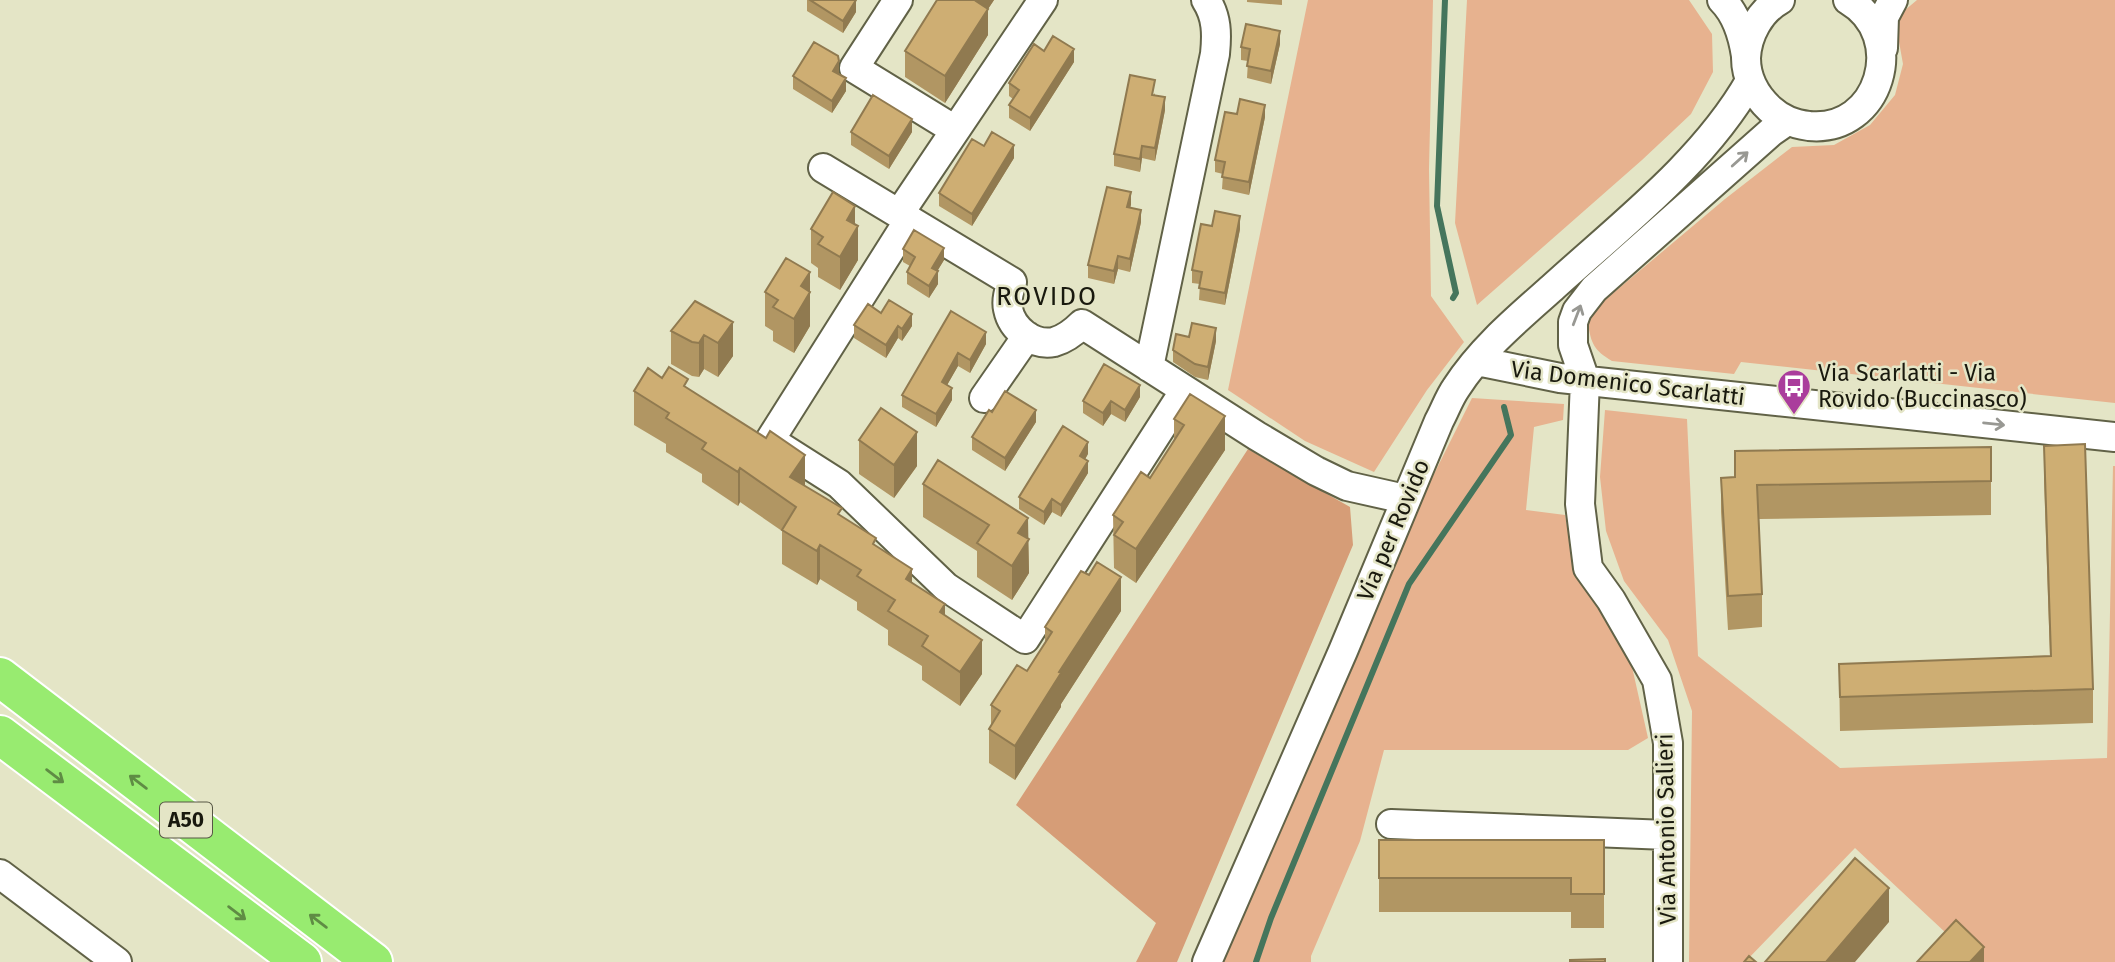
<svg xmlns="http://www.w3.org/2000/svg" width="2115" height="962" font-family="'Fira Sans',sans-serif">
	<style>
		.green { fill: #e7b28f }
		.forest { fill: #d69d77 }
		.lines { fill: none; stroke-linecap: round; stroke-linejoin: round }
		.stream { stroke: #45755c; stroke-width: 6 }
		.minor-casing { stroke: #616247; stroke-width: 32 }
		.highway-casing { stroke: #fff; stroke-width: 42 }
		.minor { stroke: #fff; stroke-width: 28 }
		.highway { stroke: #98eb70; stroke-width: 38 }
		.wall { fill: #b19663 }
		.shaded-wall { fill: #907a50 }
		.building { fill: #ceae73; stroke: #907a50; stroke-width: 2 }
		.oneway { stroke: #989893 }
		.oneway2 { stroke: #5f8c44 }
		.labels { text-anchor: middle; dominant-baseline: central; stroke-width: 5; stroke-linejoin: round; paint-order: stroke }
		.shield { fill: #e4e5c6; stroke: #565645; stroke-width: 2 }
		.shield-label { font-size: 21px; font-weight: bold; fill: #19190e }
		.poi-label { font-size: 23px; fill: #19190e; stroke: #e4e5c6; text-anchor: start }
		.street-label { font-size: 23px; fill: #19190e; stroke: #e4e5c6 }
		.quarter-label { font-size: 26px; letter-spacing: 2px; fill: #19190e; stroke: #e4e5c6 }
	</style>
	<rect width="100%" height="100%" fill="#e4e5c6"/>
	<path class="green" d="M1308,0H1433L1429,169L1431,296L1464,342L1427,390L1374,472L1305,441L1228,390Z
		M1467,0H1689L1712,34L1713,72L1691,114L1642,160L1477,305L1455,223Z
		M1917,0H2115V403L1741,362L1734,374L1612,361C1594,350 1591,344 1588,323L1599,305L1725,199L1792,147L1834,145L1870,125L1895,95L1903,64L1896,25L1898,16Z
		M1472,398L1564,404L1563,420L1534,427L1526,510L1565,515L1576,572L1630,658L1648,738L1628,750H1384L1360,841L1311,956V962H1217L1421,500Z
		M1605,410L1687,419L1698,656L1840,768L2107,758L2113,466H2115V962H1977L1855,848L1745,962H1689L1692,711L1668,640L1624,581L1606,531L1600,477Z"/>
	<path class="forest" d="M1248,449L1350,507L1353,545L1177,962H1136L1156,923L1016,805Z"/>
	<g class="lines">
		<path class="stream" d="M1445,0L1437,206L1456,293L1453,298
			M1256,962L1271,918L1409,584L1511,435L1504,407"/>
		<g class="minor-casing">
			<path id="minor" d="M898,0L854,68L955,130
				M1722,0C1736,14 1743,36 1746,56
				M1780,0C1760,11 1747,35 1746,58C1746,78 1756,96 1770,109C1782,120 1794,124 1809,126C1880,133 1909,36 1848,0
				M1883,48L1884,17L1893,0
				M823,168L1012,282C1009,291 1006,300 1008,309C1012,329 1033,346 1054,342C1065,339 1074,332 1082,324L1257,436L1316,471L1347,486L1405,499
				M899,214L1043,0
				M1477,361L1560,378L2115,437
				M1149,367L1215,54C1217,34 1217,17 1206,0
				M984,398L1027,336
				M770,440L909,220
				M773,442L839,484L946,587L1025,639L1185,390
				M1391,824L1667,835
				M0,874L117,962
				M1207,962L1343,651L1439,421C1445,410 1449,398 1456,388C1481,349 1517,319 1552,288C1620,226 1704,162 1750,81
				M1668,962V743L1657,680L1611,600L1588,568L1580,504L1585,380L1573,345V322L1577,311L1594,289L1771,132L1787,121"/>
		</g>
		<g class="highway-casing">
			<path id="highway" d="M0,677L373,962
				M0,735L302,962"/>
		</g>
		<use href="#minor" class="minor"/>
		<use href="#highway" class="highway"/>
	</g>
	<path class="wall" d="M807,0H856V12L843,33L807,11Z
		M937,0H994L988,9V35L945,103L905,77V51Z
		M1247,0H1282V5L1247,2Z
		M1280,44L1271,84L1247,78L1248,61L1241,60V47Z
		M1044,51L1074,62L1030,131L1009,118V105L1013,99L1009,96V83Z
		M838,74L846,91L832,113L793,89V76Z
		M1155,93V95L1165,110L1155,161L1142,158L1140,172L1114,166V154Z
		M1237,114L1265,117L1249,195L1222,189L1223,174L1215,172V160Z
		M851,132H912L889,169L851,145Z
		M984,146L1014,158L972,226L939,206V193Z
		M1131,205L1130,207L1141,222L1130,272L1118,269L1114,284L1088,278V265Z
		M855,225L858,260L840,290L818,277V268L811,263V229Z
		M1212,226L1240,229L1225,305L1199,300L1200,284L1192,283V270Z
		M903,249L944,260L937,271L938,284L929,298L907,284V272L910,266L903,262Z
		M810,272V326L794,353L773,341V331L765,326V292Z
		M695,301L733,356L718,377L704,369L699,377L692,376L671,364V331Z
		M951,311L986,344L970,373L958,366L947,385L952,400L936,427L902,407V395Z
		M881,313L912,326L902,341L898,338L886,358L854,338V325Z
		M1189,337L1216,341L1208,380L1195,377L1173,362V350Z
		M662,378L688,388L842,517L876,546L945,615L982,674L960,706L922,680V666L888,645V630L857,610V602L820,579L817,585L782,564V531L740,502L738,506L702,482V474L666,452V444L634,425V391Z
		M1140,397L1125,422L1111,414L1103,426L1083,413V401Z
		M992,412L1036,422L1005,471L972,450V437Z
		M1174,419L1225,450L1136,583L1114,568L1113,515L1150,478L1174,440Z
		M859,440L917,466L894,498L859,474Z
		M2044,446L2093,689V723L1840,731L1839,664L2050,656L2044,479Z
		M1991,447V515L1759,519L1762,594V627L1728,630L1721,512V478L1735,477Z
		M1088,454L1085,459L1088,473L1061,517L1052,512L1044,525L1019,509V497Z
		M923,484L1028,539L1029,573L1012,600L977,577V551L923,517Z
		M1121,611L1061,704V707L1015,780L989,763V729L991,725V705L1027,671L1045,643V627Z
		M1379,840H1604V928H1571V912H1379Z"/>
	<path class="shaded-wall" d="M856,0V12L843,33V21Z
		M977,0H994L988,9V35L945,103V76Z
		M1280,31V44L1271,84V71Z
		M1074,49V62L1030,131V118Z
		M839,61V74L833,71Z
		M846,78V91L832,113V101Z
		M1165,97V110L1155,161V148Z
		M1265,105V117L1249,195V182Z
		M912,119V132L889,169V156Z
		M1014,145V158L972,226V214Z
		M1142,146V158L1140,172V159Z
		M1131,192V205L1127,219V207Z
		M855,206V231L858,226V260L840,290V257L847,220Z
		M1141,210V222L1130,272V259Z
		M1240,216V229L1225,305V293Z
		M944,248V260L932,280V268Z
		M1118,256V269L1114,284V271Z
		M938,271V284L929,298V286Z
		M810,272V326L794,353V319L801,286Z
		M912,314V326L902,341V329Z
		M733,322V356L718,377V343Z
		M898,326V338L886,358V345Z
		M1216,328V341L1208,380V367Z
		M986,332V344L970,373V360Z
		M704,335V369L699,377V343Z
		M958,353V366L942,394V382Z
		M1140,385V397L1125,422V410Z
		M952,388V400L936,427V414Z
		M1111,401V414L1103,426V413Z
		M1036,410V422L1005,471V458Z
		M1225,416V450L1136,583V549Z
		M917,432V466L894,498V465Z
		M1088,442V454L1080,468V456Z
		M805,455V489L790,477Z
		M1088,461V473L1061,517V505Z
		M740,468V502L738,506V472Z
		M1052,499V512L1044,525V512Z
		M1028,518L1029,573L1012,600V566L1018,533Z
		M820,545V579L817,585V551Z
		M912,569V603L906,579Z
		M1121,577V611L1061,704V707L1015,780V746L1059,672Z
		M945,604V638L940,612Z
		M982,640V674L960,706V672Z
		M1889,888V922L1855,962H1826Z
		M1984,947V962H1970Z"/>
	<path class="building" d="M810,0H856L843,21Z
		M937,0H977L976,1L988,9L945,76L905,51Z
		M1246,24L1280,31L1271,71L1247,66L1250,49L1241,47Z
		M1053,36L1074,49L1030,118L1009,105L1019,90L1009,83L1034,44L1044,51Z
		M814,42L838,56L839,61L833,71L846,78L832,101L793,76Z
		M1130,75L1155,80L1152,95L1165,97L1155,148L1142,146L1140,159L1114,154Z
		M873,95L912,119L889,156L851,132Z
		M1240,99L1265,105L1249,182L1222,177L1225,162L1215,160L1225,112L1237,114Z
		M992,132L1014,145L972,214L939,193L972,139L984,146Z
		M1107,187L1131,192L1127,207L1141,210L1130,259L1118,256L1114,271L1088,265Z
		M833,192L855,206L847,220L858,226L840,257L818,244L823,237L811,229Z
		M1215,211L1240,216L1225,293L1199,288L1202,272L1192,270L1201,224L1212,226Z
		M914,230L944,248L932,268L938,271L929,286L907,272L915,257L903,249Z
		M786,258L810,272L801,286L810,292L794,319L773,307L778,300L765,292Z
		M889,300L912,314L902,329L898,326L886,345L854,325L868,304L881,313Z
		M695,301L733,322L718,343L704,335L699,343L692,342L671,331Z
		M951,311L986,332L970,360L958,353L942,382L952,388L936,414L902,395Z
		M1192,323L1216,328L1208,367L1195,364L1173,350L1176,334L1189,337Z
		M1104,364L1140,385L1125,410L1111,401L1103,413L1083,401Z
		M669,367L688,379L684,386L766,438L770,431L805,455L790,477L842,508L838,514L876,538L873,544L912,569L906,579L945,604L940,612L982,640L960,672L922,646L928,636L888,611L895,600L857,576L861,570L820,545L817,551L782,530L796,507L740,468L738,472L702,449L706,443L666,418L669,413L634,391L648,368L662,378Z
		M1005,391L1036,410L1005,458L972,437L989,410L992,412Z
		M1190,394L1225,416L1136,549L1114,535L1123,522L1113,515L1141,472L1150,478L1184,425L1174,419Z
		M881,408L917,432L894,465L859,440Z
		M1063,426L1088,442L1080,456L1088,461L1061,505L1052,499L1044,512L1019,497Z
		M2085,444L2093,689L1840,697L1839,664L2051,656L2044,446Z
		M1991,447V481L1757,485L1762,594L1728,596L1721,478L1735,477V451Z
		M938,460L1028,518L1018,533L1029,539L1012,566L977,543L989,525L923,484Z
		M1097,562L1121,577L1059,672L1061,673L1015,746L989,729L1000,711L991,705L1017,665L1027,671L1052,632L1045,627L1081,571L1089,575Z
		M1379,840H1604V894H1571V878H1379Z
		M1855,858L1889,888L1826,962H1765Z
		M1956,920L1984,947L1970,962H1917Z
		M1749,956L1756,962H1744Z
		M1605,959V962H1570V960Z"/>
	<defs><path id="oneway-shaft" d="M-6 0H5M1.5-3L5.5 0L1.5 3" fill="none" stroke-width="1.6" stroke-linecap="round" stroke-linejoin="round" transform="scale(1.75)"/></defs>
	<g class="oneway">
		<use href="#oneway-shaft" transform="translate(1740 159) rotate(-42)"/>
		<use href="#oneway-shaft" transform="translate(1577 315) rotate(-69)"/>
		<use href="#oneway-shaft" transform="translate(1994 424) rotate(6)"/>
	</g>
	<g class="oneway2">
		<use href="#oneway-shaft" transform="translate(55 776) rotate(37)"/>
		<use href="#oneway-shaft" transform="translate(138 782) rotate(-143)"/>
		<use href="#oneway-shaft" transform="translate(237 913) rotate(37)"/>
		<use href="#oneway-shaft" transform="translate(318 921) rotate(-143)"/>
	</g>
	<defs>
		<g id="bus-pin" transform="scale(1.75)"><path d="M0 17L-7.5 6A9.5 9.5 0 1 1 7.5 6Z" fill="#aa3d9c" stroke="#e4e5c6"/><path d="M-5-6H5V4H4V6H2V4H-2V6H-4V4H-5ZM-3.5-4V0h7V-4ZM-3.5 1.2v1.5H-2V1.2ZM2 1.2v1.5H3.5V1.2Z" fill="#fff"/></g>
	</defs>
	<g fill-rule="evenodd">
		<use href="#bus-pin" x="1794" y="386"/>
	</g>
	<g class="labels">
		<rect class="shield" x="160" y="802.5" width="52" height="35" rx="5"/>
		<g class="shield-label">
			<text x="186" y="820">A50</text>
		</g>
		<g class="poi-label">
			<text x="1818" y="373">Via Scarlatti - Via<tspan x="1818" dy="26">Rovido (Buccinasco)</tspan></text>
		</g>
		<g class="street-label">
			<text transform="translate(1628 383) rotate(7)">Via Domenico Scarlatti</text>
			<text transform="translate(1393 530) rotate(-67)">Via per Rovido</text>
			<text transform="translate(1666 829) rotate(-91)">Via Antonio Salieri</text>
		</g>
		<g class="quarter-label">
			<text x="1047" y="296">ROVIDO</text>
		</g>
	</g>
</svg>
